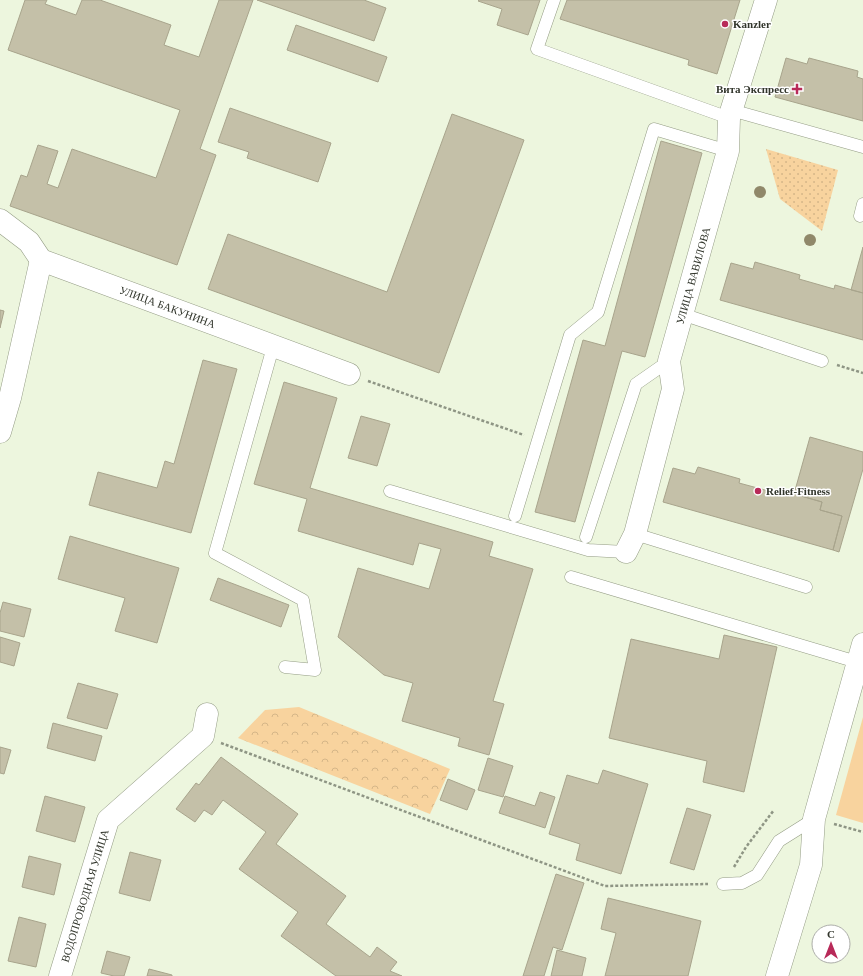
<svg xmlns="http://www.w3.org/2000/svg" width="863" height="976" font-family="Georgia,serif">
	<style>
		.grass { fill: #f8d39e }
		.forest { fill: url(#forest-crowns) }
		.park { fill: url(#park-dots) }
		.building { fill: #c4c0a8; stroke: #a8a48c }
		.lines { fill: none; stroke-linecap: round; stroke-linejoin: round }
		.lane-casing { stroke: #949c85; stroke-width: 13 }
		.street-casing { stroke: #949c85; stroke-width: 23 }
		.path { stroke: #8e9584; stroke-width: 2.5; stroke-dasharray: 3 2; stroke-linecap: butt }
		.lane { stroke: #fff; stroke-width: 12 }
		.street { stroke: #fff; stroke-width: 22 }
		.tree { fill: #90886a }
		.poi-dot { fill: #b82a59; stroke: #fff; stroke-width: 1.5 }
		.labels { text-anchor: middle; dominant-baseline: central; stroke-width: 3; stroke-linejoin: round; paint-order: stroke }
		.poi-label { font-size: 11px; font-weight: bold; fill: #31352b; stroke: #fff; text-anchor: start }
		.street-label { font-size: 11px; fill: #31352b; stroke: #fff }
	</style>
	<defs>
		<pattern id="forest-crowns" width="20" height="18" patternUnits="userSpaceOnUse"><rect width="20" height="18" fill="#f8d39e"/><path d="M2 6a3 3 0 1 1 6 0M12 15a3 3 0 1 1 6 0" fill="none" stroke="#d5b688"/></pattern>
		<pattern id="park-dots" width="8" height="8" patternUnits="userSpaceOnUse"><rect width="8" height="8" fill="#f8d39e"/><path d="M2 2h.1M6 6h.1" fill="none" stroke="#d5b688" stroke-width="1.8" stroke-linecap="round"/></pattern>
	</defs>
	<rect width="100%" height="100%" fill="#edf6de"/>
	<path class="grass" d="M863,717V823L836,815Z"/>
	<path class="forest" d="M299,707L450,769L430,814L238,738L265,710Z"/>
	<path class="park" d="M766,149L838,170L822,231L780,199Z"/>
	<path class="building" d="M25,0H47L45,4L76,15L82,0H100L171,25L164,45L199,57L219,0H253L200,149L216,155L177,265L10,206L21,175L27,177L38,145L58,151L47,184L58,188L72,149L156,178L180,110L8,50Z
		M257,0H364L386,8L374,41Z
		M479,0H540L528,35L497,25L502,9L478,1Z
		M567,0H740L717,74L688,65L689,60L560,19Z
		M296,25L387,57L378,82L287,50Z
		M786,58L807,64L809,58L858,71L857,77L863,79V121L775,97Z
		M230,108L331,143L318,182L247,158L249,152L218,142Z
		M452,114L524,140L439,373L208,289L228,234L387,292Z
		M661,141L702,153L645,357L622,351L575,522L535,512L583,340L605,346Z
		M863,247V293L851,290Z
		M755,262L800,275L799,279L834,289L835,285L863,293V340L720,300L731,263L753,269Z
		M0,310L4,311L0,328Z
		M203,360L237,369L191,533L89,505L98,472L157,488L165,461L174,464Z
		M284,382L337,398L310,488L493,542L489,556L533,569L493,701L504,704L489,755L458,746L460,738L402,721L413,683L384,675L338,637L358,568L429,589L441,549L419,543L413,565L298,531L307,499L254,484Z
		M361,416L390,424L377,466L348,458Z
		M810,437L863,452V469L839,552L833,550L842,516L820,510L822,502L794,494Z
		M698,467L740,479L739,483L776,493L777,489L822,502L820,510L842,516L833,550L663,502L673,468L695,474Z
		M70,536L179,568L157,643L115,631L125,598L58,579Z
		M218,578L289,605L281,627L210,600Z
		M3,602L31,609L24,637L0,631V613Z
		M724,635L777,647L744,792L703,782L707,761L609,738L631,639L719,659Z
		M0,637L20,643L14,666L0,662Z
		M78,683L118,694L107,729L67,718Z
		M53,723L102,736L95,761L47,748Z
		M0,747L11,750L4,774L0,773Z
		M221,757L298,814L276,844L346,896L326,924L370,957L377,947L397,962L390,971L402,976H336L281,936L298,912L239,869L266,832L223,800L212,815L204,810L195,822L176,809L196,783L199,785Z
		M488,758L513,766L503,797L478,790Z
		M603,770L648,784L621,874L576,860L580,844L549,834L567,775L598,784Z
		M448,779L475,790L467,810L440,800Z
		M540,792L555,797L545,828L499,813L505,796L535,806Z
		M45,796L85,807L75,842L36,831Z
		M687,808L711,815L694,870L670,863Z
		M130,852L161,860L150,901L119,893Z
		M29,856L61,864L54,895L22,887Z
		M556,874L584,883L562,950L553,947L544,976H523Z
		M608,898L701,921L688,976H605L616,933L601,929Z
		M19,917L46,924L36,967L8,961Z
		M557,950L586,958L582,976H551Z
		M107,951L130,957L124,976H114L101,973Z
		M149,969L172,975V976H147Z"/>
	<g class="lines">
		<g class="lane-casing">
			<path id="lane" d="M554,0L537,49L729,118
				M731,110L863,147
				M860,216L863,204
				M682,314L822,361
				M273,347L215,553L303,600L315,670L285,667
				M390,491L588,550L626,552
				M515,516L570,335L598,312L654,129L728,151
				M635,534L806,587
				M586,537L636,384L669,361
				M571,577L857,662
				M723,884L742,883L757,875L779,841L814,819"/>
		</g>
		<g class="street-casing">
			<g id="street">
				<path id="s1" d="M0,220L29,242L41,260L349,374"/>
				<path d="M0,432L10,398L41,260"/>
				<path id="s2" d="M626,552L635,534L673,389L669,361L728,151L729,118L766,0"/>
				<path id="s3" d="M60,976L108,820L203,736L207,714"/>
				<path d="M777,976L811,865L814,819L863,644"/>
			</g>
		</g>
		<path class="path" d="M837,365L863,373
			M368,381L524,435
			M221,743L605,886L708,884
			M834,824L863,832
			M734,867L746,847L774,810"/>
		<use href="#lane" class="lane"/>
		<use href="#street" class="street"/>
	</g>
	<g class="tree">
		<circle cx="760" cy="192" r="6"/>
		<circle cx="810" cy="240" r="6"/>
	</g>
	<g class="poi-dot">
		<circle cx="725" cy="24" r="4"/>
		<path d="M795 83h4v4h4v4h-4v4h-4v-4h-4v-4h4z"/>
		<circle cx="758" cy="491" r="4"/>
	</g>
	<g class="labels">
		<g class="poi-label">
			<text x="733" y="24">Kanzler</text>
			<text x="789" y="89" text-anchor="end">Вита Экспресс</text>
			<text x="766" y="491">Relief-Fitness</text>
		</g>
		<g class="street-label">
			<text stroke="none"><textPath href="#s2" startOffset="287">УЛИЦА ВАВИЛОВА</textPath></text>
			<text stroke="none"><textPath href="#s1" startOffset="193">УЛИЦА БАКУНИНА</textPath></text>
			<text stroke="none"><textPath href="#s3" startOffset="84">ВОДОПРОВОДНАЯ УЛИЦА</textPath></text>
		</g>
	</g>
	<g transform="translate(831 944)"><circle r="19" fill="#ffffff" stroke="#adaeaa"/>
	<path d="M0-3L7 15L0 10L-7 15Z" fill="#b82a59"/>
	<text y="-6" font-size="11" font-weight="bold" text-anchor="middle" fill="#31352b">С</text>
	</g>
</svg>
